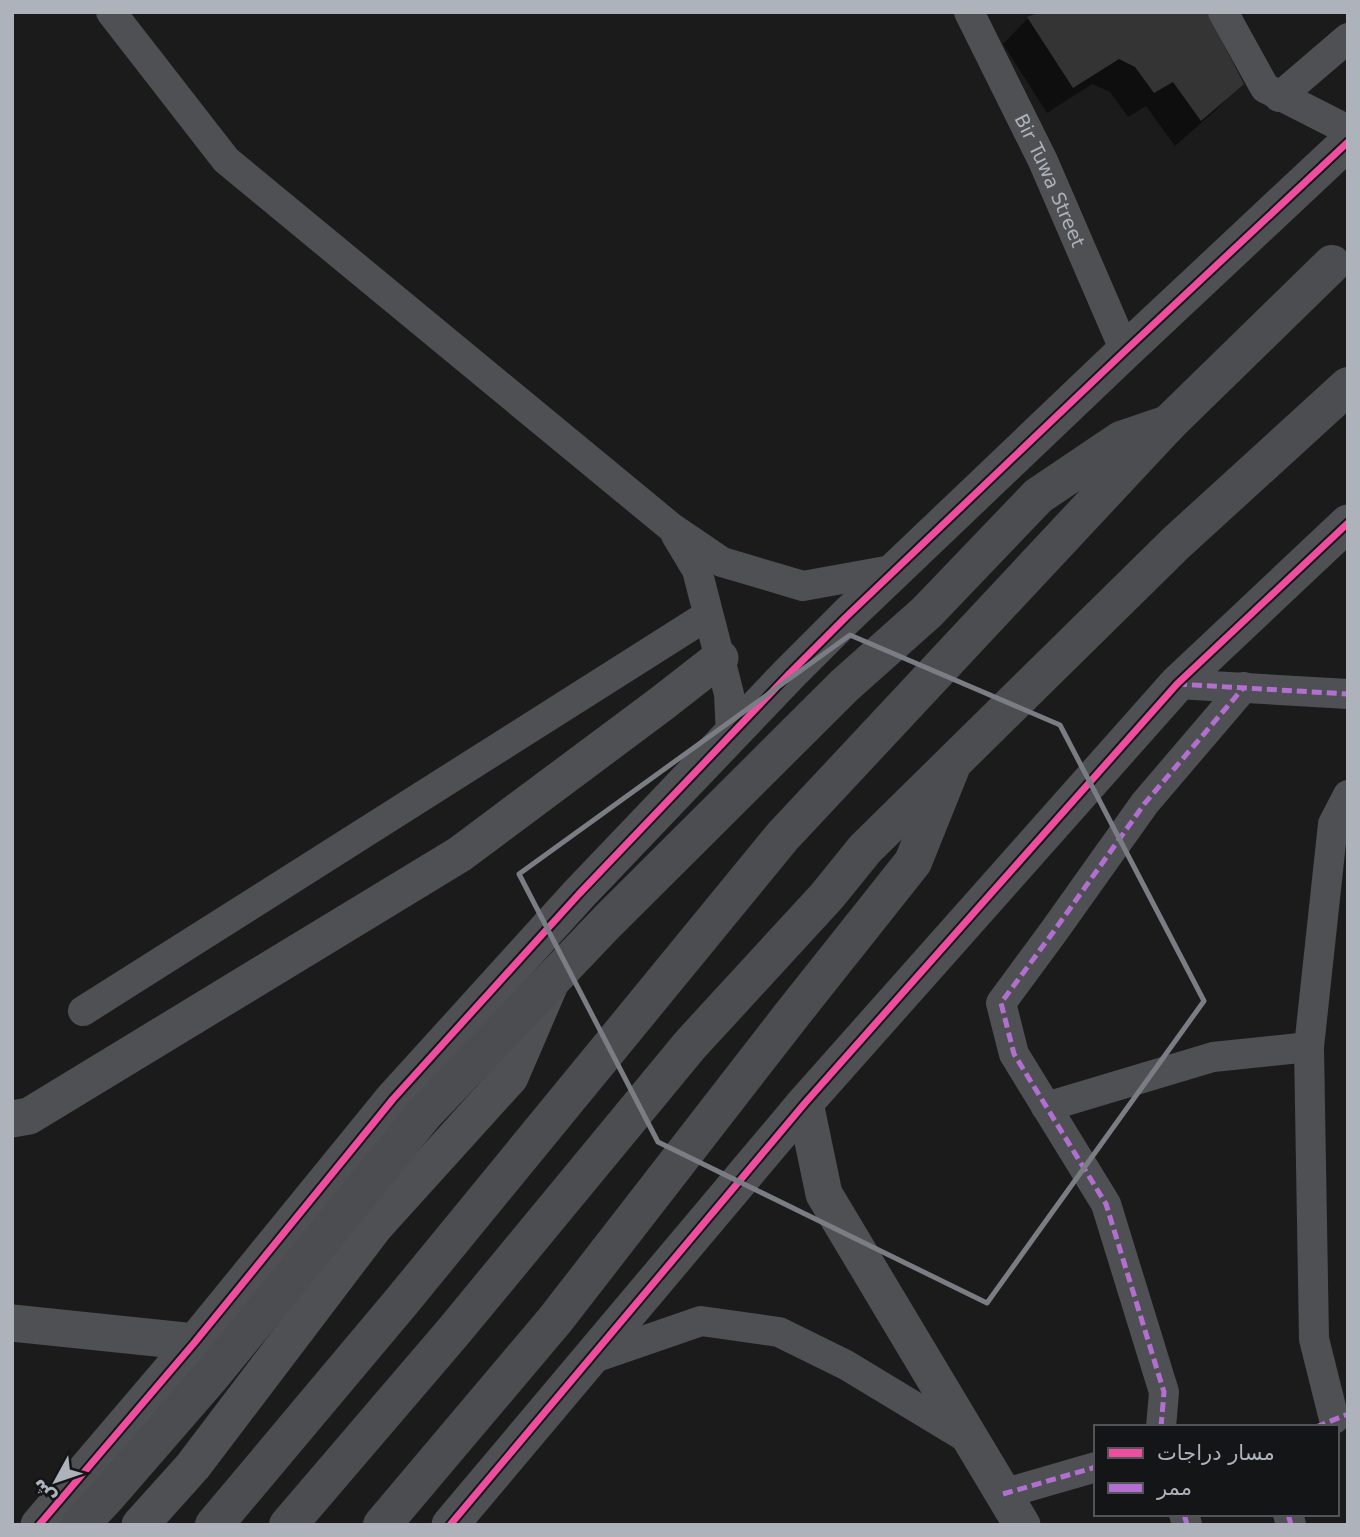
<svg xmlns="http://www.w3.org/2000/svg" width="1360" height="1537" font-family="'DejaVu Sans',Cairo,sans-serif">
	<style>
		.shadow { fill: #0007 }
		.building { fill: #343435 }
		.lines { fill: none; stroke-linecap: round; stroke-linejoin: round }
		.minor { stroke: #4f5054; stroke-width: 30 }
		.tertiary { stroke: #4f5054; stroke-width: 37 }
		.primary { stroke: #4c4d50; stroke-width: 38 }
		.motorway { stroke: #4c4d50; stroke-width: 38 }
		.quiet { stroke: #b36fd0; stroke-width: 5; stroke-dasharray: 10 5; stroke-linecap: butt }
		.cycleway-casing { stroke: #141517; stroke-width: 11 }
		.cycleway { stroke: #ef4d9e; stroke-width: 7 }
		.marked { fill: none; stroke: #7a7d83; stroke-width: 5; stroke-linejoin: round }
		.labels { text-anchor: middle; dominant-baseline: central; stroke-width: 5; stroke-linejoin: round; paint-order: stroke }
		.street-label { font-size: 19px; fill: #adb2bb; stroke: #141517 }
	</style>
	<rect width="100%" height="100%" fill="#1b1b1b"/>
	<path class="shadow" d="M1028,18L1242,83L1217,109L1175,146L1146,106L1128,117L1110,92L1092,84L1047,113L1003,44Z"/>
	<path class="building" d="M1040,12H1207L1244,84L1201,121L1173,82L1154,93L1135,67L1119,59L1073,88L1027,17Z"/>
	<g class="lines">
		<g class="minor">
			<path d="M111,12L226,160L672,528L722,562L803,586L897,569"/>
			<path id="s1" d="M969,12L1043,161L1125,351"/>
			<path d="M1223,12L1265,88L1348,130"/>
			<path d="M1279,97L1348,38"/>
			<path d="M676,535L697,570L729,694L731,735"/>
			<path d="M1177,684L1348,694"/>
			<path d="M83,1011L708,615"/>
			<path d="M1046,1107L1213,1057L1309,1047"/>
			<path d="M588,1360L701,1321L779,1332L846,1365L970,1440"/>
			<path d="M1334,1419L1314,1339L1309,1047L1333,824L1348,795"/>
			<path d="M1161,1427L1164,1392L1106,1204L1014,1054L1001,1003L1054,931L1145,803L1244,687"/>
			<path d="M1003,1494L1096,1467"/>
			<path d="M1184,1514L1187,1525"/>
			<path d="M1288,1514L1291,1525"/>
		</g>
		<path class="tertiary" d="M805,1103L824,1194L1022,1525
			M12,1119L29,1116L460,854L661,704L720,658
			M12,1323L195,1342
			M39,1525L195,1342L393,1099L579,894L789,674L846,617L1125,351L1348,142
			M140,1525L193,1466L375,1226L510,1077L550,984
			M450,1525L805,1103L1177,684L1348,523"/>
		<path class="primary" d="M80,1525L107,1496L212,1375L424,1114L607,922L845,685L927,612L1038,496L1121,440L1168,424
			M382,1525L555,1320L790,1017L913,862L952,765"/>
		<path class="motorway" d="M214,1525L402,1301L782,837L1168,424L1332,264
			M288,1525L454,1331L690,1045L827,896L865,849L1176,543L1348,386"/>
		<path class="quiet" d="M1177,684L1348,694
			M1161,1427L1164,1392L1106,1204L1014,1054L1001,1003L1054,931L1145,803L1244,687
			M1316,1427L1348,1414
			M1003,1494L1096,1467
			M1184,1514L1187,1525
			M1288,1514L1291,1525"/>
		<g class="cycleway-casing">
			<path id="cycleway" d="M39,1525L195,1342L393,1099L579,894L789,674L846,617L1125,351L1348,142
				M450,1525L805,1103L1177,684L1348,523"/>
		</g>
		<use href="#cycleway" class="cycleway"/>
	</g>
	<path class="marked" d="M850,635L1060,725L1204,1001L987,1303L658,1142L519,874Z"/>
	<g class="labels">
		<g class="street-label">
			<text stroke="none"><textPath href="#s1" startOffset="187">Bir Tuwa Street</textPath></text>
		</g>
	</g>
	<rect width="1360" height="1537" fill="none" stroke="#adb2bb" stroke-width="28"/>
	<rect x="1094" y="1425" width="245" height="91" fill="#141517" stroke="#515459" stroke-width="2"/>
	<rect x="1108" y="1448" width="35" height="10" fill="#ef4d9e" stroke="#515459" stroke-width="2"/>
	<text x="1157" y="1460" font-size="21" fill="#adb2bb">مسار دراجات</text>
	<rect x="1108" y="1483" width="35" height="10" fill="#b36fd0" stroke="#515459" stroke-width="2"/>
	<text x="1157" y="1495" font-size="21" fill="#adb2bb">ممر</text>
	<g transform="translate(56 1481) rotate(230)" stroke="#141517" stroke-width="5" paint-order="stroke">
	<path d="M0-5L12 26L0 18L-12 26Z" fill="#adb2bb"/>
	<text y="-10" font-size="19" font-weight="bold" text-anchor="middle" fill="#adb2bb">ش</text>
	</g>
</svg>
